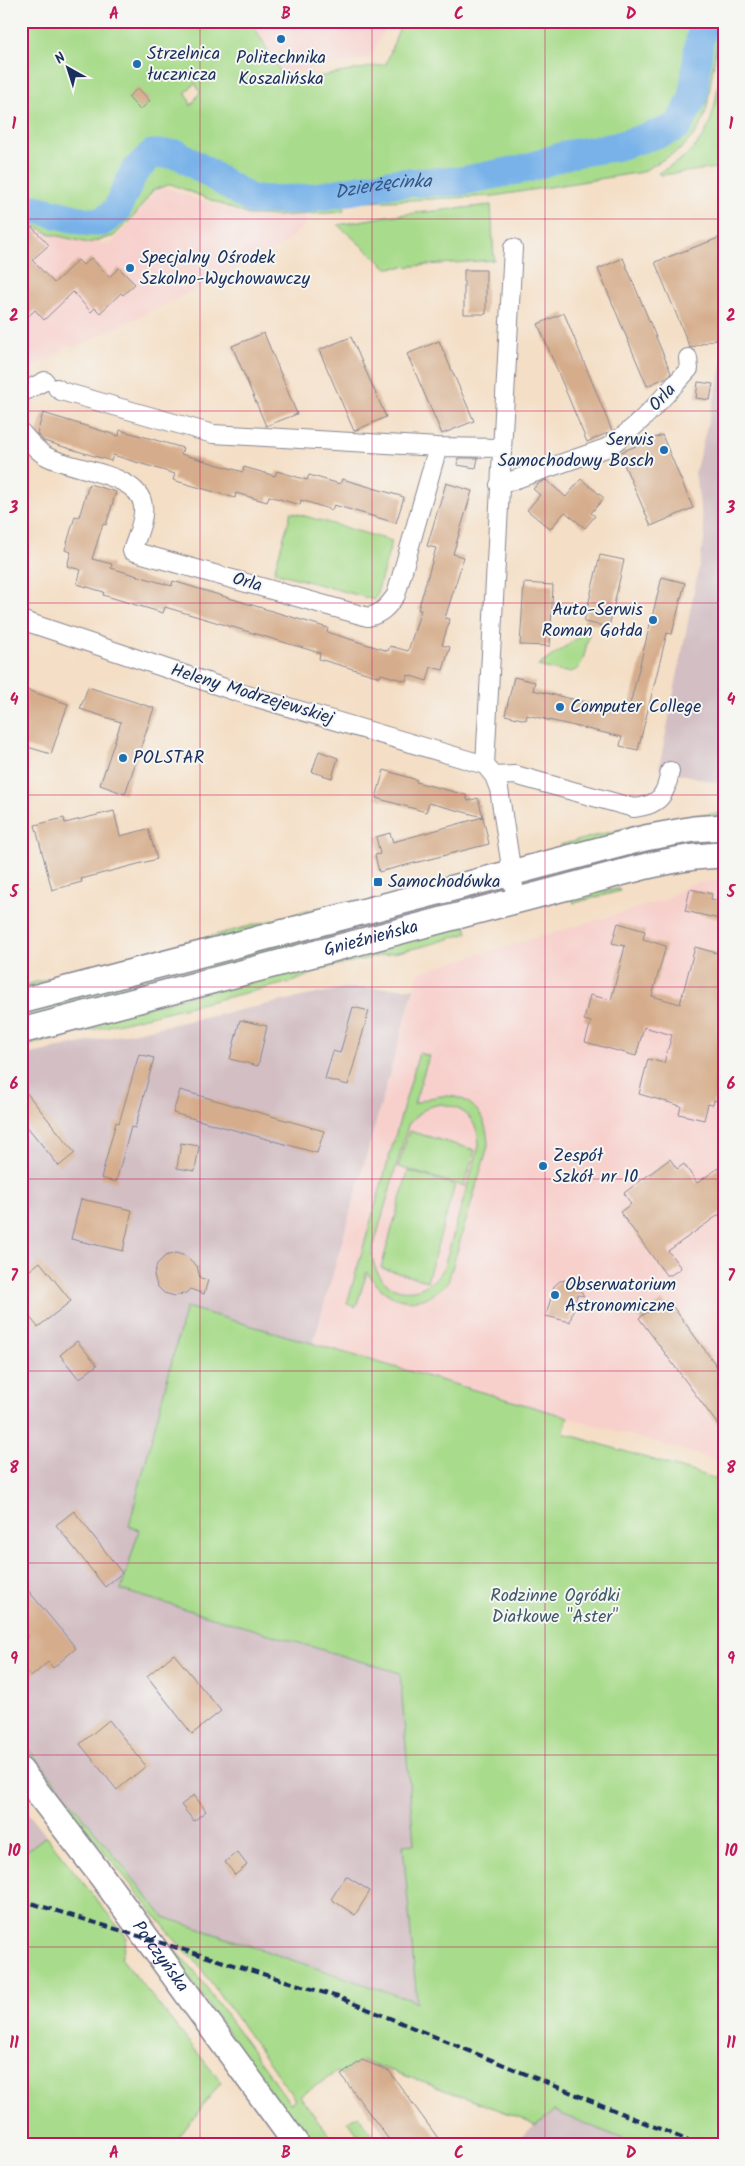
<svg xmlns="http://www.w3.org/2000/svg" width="745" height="2166" font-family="Kalam,sans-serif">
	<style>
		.built { fill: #f7d0cc }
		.industrial { fill: #d2bec3 }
		.green { fill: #a8db8b; stroke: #628574; fill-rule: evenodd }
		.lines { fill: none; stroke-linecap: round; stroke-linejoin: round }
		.river { stroke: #78b2e9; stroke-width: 29 }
		.building { fill: #d6ad8c }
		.street-casing { stroke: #888692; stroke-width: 20 }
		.secondary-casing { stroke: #888692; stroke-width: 28 }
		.street { stroke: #fff; stroke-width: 18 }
		.secondary { stroke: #fff; stroke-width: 25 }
		.rail { stroke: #1b2f5e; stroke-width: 4; stroke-dasharray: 8 4; stroke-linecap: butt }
		.grid { fill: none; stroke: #c2185b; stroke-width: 1; stroke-opacity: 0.55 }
		.poi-dot { fill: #1f6fb2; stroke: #f6f6f2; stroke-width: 2 }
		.labels { text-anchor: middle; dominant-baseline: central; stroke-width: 4; stroke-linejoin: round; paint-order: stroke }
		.poi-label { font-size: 18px; fill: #1b2f5e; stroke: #f6f6f2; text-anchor: start }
		.street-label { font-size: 18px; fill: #1b2f5e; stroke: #f6f6f2 }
		.park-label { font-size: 18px; fill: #3e5a69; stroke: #f6f6f2 }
		.water-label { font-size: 19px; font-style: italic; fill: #375688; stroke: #f6f6f2 }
		.neatline { fill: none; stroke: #c2185b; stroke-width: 2 }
		.grid-label { font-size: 16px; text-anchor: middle; font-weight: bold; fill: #c2185b }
	</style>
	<rect width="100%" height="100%" fill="#f6f6f2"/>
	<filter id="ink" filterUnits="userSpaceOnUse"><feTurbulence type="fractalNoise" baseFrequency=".02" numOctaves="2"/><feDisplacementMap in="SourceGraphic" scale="10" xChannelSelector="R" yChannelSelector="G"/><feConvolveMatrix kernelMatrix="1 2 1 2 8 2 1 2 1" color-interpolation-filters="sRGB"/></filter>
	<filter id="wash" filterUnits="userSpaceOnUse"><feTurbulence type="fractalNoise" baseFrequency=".0096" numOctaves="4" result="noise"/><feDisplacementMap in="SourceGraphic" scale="20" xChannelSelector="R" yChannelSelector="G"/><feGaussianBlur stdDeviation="1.12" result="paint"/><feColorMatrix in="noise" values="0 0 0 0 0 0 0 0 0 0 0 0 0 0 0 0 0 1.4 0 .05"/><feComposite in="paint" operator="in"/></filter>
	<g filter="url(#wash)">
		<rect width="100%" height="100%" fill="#f4dec5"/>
		<path class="built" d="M176,21H390L369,58L286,74L199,84Z
			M160,186L240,214L262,218L306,214V224L283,245L195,290L73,348L69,344L57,355L21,371V227H39L40,231L110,245Z
			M713,881L724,883V1462L313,1344L419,972L665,900L688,885Z"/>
		<path class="industrial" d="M724,359V785L659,768L705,536L695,473Z
			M345,988H414L313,1344L186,1308L129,1526L139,1530L121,1590L400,1673L414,1845H403L418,2002L164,1917L21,1740V1056Z
			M21,1804L46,1836L21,1855Z
			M554,2111L640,2145H510Z"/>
		<path class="green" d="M21,21H251L287,83L386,64L402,21H724V29L717,42L707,107L702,123L694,135L681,149L642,172L494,196L345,203L343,212L278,216L248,215L171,184L153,190L135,215L114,236L88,243L50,234L21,219ZM195,83L200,92L191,106L186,92Z
			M724,50V167L662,175L658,173C721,141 712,109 724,50Z
			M491,205L494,260L387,268L338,225L388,216Z
			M291,512L392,541L375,600L274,572Z
			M590,629C580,672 585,679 538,666Z
			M724,814V819L558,849L560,845C613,832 669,813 724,814Z
			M724,836V842L566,879L563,868L634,849Z
			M619,889L620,891L574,903L570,894Z
			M338,903L302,919L21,993V986Z
			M347,924L349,930L298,949L21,1022V1010Z
			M466,926L468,933L425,946L324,968L295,981L21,1047V1039Z
			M419,1053L429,1056L414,1104C453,1085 487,1100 488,1146L448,1282C420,1311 388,1305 367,1272L356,1307L347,1304ZM441,1104C464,1107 479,1121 479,1146L443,1270C419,1304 374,1294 372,1252L408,1125C418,1113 426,1106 441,1104Z
			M409,1131L475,1150L464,1186L398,1167Z
			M408,1171L455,1185L427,1281L381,1268Z
			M186,1307L568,1417L563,1433L724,1481V2145H638L554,2111L535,2126L524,2119L362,2060L341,2075L337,2072L300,2096L336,2145H308L159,1935L193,1969L290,2103L295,2099L197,1963L175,1940L21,1747V1740L164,1917L417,2002L403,1845L414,1844L400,1673L121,1590L139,1530L129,1526Z
			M46,1836L127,1938L121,1958L221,2082L173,2145H21V1855Z
			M358,2115L379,2145H365L348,2121Z"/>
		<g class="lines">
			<path class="river" id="s1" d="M21,209H36L88,222H102L116,211L134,172L152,154H178L252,200L304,199L394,183L461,181L528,168L569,154L615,147L667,131L678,126L693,98L699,43L705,21"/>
		</g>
		<g id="blocks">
			<path class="building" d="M138,88L150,101L140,110L128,97Z
				M32,227L49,245L32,260L54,283L78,260L83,265L91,258L109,277L119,268L135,284L123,295L121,293L100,313L95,308L91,312L73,292L44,320L35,310L21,323V238Z
				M724,236V336L690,348L655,262Z
				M623,258L671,373L667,377L647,386L598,269Z
				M464,270H486V314H464Z
				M564,313L612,431L587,442L538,324Z
				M264,333L297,414L266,426L232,346Z
				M351,337L386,417L354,431L319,350Z
				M439,341L474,421L442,434L407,354Z
				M698,382L713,384L710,400L696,398Z
				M43,413L119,436L120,430L152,439L183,448L181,454L243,472L244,467L275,476L277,471L307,480L309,475L340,484L342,479L404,497L396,523L334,505L332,510L301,500L300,505L269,496L267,502L236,493L235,498L173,480L175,474L113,455L111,461L44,441L37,434Z
				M662,435L693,508L651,526L619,453Z
				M458,458H478L476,468L457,465Z
				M581,479L604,498L591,513L595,516L585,528L565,512L550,529L527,510L540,495L533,489L539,483L546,480L566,497Z
				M446,483L472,491L453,554L464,557L445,618L450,619L442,645L450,647L443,670L431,667L427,681L408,675L406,681L381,674L380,677L319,659L320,653L165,607L163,613L103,595L104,592L77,584L81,570L67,566L71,552L65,550L75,516L79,517L89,484L116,492L106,525L103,524L92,559L112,564L111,568L172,586L173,581L328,628L327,632L388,651L390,646L408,651L421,610H418L436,548L427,546Z
				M600,555L624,560L609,627L584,622Z
				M662,577L685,583L672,634L667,633L638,750L620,746L622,737L527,715L526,720L505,715L514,677L535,682L533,690L628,712Z
				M524,583L553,585L550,646L520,645Z
				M88,687L154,708L125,794L100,785L121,722L80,709Z
				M21,688L68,704L51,754L21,745Z
				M319,751L338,758L332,778L312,772Z
				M384,770L417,780L416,782L466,795L468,801L478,798L483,817L429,803L426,812L376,798Z
				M114,811L120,836L148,829L157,859L81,879L82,882L52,890L35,825L64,818L65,823Z
				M483,817L489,844L379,872L375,855L380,854L376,837L390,833L393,842Z
				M690,889L712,894L711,899L724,902V920L685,911Z
				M618,923L645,931L643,939L666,946L652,996L680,1004L695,947L724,955V1103L714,1100L713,1105L708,1104L704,1120L679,1114L681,1106L639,1094L648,1059L664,1063L672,1035L644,1027L636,1056L585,1042L591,1022L584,1020L590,995L611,1000L625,946L612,943Z
				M353,1007L369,1011L348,1085L325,1079L333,1051L340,1053Z
				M240,1020L267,1026L258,1066L230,1059Z
				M139,1054L154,1058L135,1128L131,1127L116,1182L101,1178L116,1122L119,1123Z
				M21,1086L75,1153L59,1166L21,1119Z
				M180,1090L324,1131L317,1153L173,1113Z
				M181,1143L199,1146L195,1171L177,1168Z
				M670,1159L677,1169L684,1164L697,1183L724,1164V1211L668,1251L681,1268L671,1275H666L620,1212L631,1204L624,1193Z
				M81,1199L132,1210L123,1251L71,1239Z
				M176,1253L186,1256L197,1266L200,1278L208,1280L204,1294L190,1289L186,1293L175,1296L164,1293L157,1286L154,1275L157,1264L165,1256Z
				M40,1262L71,1301L38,1327L21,1307V1277Z
				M567,1280L576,1283L584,1296L577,1295L570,1322L546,1316L554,1286L560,1281Z
				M662,1301L667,1307L671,1304L724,1376V1433L639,1318Z
				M77,1341L97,1365L79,1379L60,1355Z
				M74,1511L122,1573L105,1587L56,1525Z
				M21,1582L76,1648L53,1668L48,1662L31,1677L28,1673L21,1679V1644L29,1638L21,1628Z
				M174,1654L221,1711L192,1734L147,1676Z
				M109,1720L146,1766L117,1790L80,1744Z
				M194,1795L206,1811L194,1821L181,1805Z
				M237,1852L247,1865L235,1875L225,1862Z
				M346,1876L370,1891L355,1915L331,1899Z
				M362,2060L389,2071L443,2145H393L341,2075Z"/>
		</g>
	</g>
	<g filter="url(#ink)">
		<use href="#blocks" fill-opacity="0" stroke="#888692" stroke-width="1"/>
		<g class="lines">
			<g class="street-casing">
				<path id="street" d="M57,388L61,391L213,434L438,447L501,448
					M21,393L45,381
					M21,432C28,440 37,451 46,456C71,470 140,473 143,506C145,520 136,538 132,551L368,617C382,614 388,606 396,595L438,447
					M499,485L606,448C639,427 663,397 689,369L688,358
					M21,620L237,692L485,765L494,776L499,789L516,900
					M485,765L513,248
					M494,776L515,775L634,808C660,805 666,795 670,771"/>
			</g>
			<g class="secondary-casing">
				<g id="secondary">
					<path d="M21,1001L645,838L694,829L724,827"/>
					<path id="s2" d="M21,1031L564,888C616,875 669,856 724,855"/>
					<path id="s3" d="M21,1771L103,1878L297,2145"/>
				</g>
			</g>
			<use href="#street" class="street"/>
			<use href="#secondary" class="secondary"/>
			<path class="rail" d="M21,1900L338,1997L699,2145"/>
		</g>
	</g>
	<path class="grid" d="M200,21V2145M372,21V2145M545,21V2145M21,219H724M21,411H724M21,603H724M21,795H724M21,987H724M21,1179H724M21,1371H724M21,1563H724M21,1755H724M21,1947H724"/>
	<g class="poi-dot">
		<circle cx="281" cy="39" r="5"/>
		<circle cx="137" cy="64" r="5"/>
		<circle cx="130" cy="268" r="5"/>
		<circle cx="664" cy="450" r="5"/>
		<circle cx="653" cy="620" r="5"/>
		<circle cx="560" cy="707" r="5"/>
		<circle cx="123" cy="758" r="5"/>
		<rect x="373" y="877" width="10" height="10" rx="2.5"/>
		<circle cx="543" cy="1166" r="5"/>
		<circle cx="555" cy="1295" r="5"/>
	</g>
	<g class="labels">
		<g class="poi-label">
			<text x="147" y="54">Strzelnica<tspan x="147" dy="21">łucznicza</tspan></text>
			<text x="281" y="58" text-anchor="middle">Politechnika<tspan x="281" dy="21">Koszalińska</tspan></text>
			<text x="140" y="258">Specjalny Ośrodek<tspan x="140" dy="21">Szkolno-Wychowawczy</tspan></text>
			<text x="654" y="440" text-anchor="end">Serwis<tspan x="654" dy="21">Samochodowy Bosch</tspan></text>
			<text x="643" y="610" text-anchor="end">Auto-Serwis<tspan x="643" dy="21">Roman Gołda</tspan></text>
			<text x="570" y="707">Computer College</text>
			<text x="133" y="758">POLSTAR</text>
			<text x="388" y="882">Samochodówka</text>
			<text x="553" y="1156">Zespół<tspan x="553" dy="21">Szkół nr 10</tspan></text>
			<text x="565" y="1285">Obserwatorium<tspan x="565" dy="21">Astronomiczne</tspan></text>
		</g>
		<g class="street-label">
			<text transform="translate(663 398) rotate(-48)">Orla</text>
			<text transform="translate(247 583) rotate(16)">Orla</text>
			<text transform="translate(252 695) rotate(17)">Heleny Modrzejewskiej</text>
			<text stroke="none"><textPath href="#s2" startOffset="362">Gnieźnieńska</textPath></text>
			<text stroke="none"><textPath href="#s3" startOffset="232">Połczyńska</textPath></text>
		</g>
		<g class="park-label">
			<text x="555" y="1596">Rodzinne Ogródki<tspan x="555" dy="21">Diałkowe "Aster"</tspan></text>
		</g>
		<g class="water-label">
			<text stroke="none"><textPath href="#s1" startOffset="414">Dzierżęcinka</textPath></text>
		</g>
	</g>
	<rect width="745" height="2166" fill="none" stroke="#f6f6f2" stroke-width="55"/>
	<g transform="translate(68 68) rotate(321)" stroke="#f6f6f2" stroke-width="4" paint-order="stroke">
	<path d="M0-4L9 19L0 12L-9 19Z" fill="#1b2f5e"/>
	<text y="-8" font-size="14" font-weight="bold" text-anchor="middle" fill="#1b2f5e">N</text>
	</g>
	<rect x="28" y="28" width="690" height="2110" class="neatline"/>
	<g class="grid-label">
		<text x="114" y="19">A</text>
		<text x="286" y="19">B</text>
		<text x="459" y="19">C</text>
		<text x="631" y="19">D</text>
		<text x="14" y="129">1</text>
		<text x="731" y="129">1</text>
		<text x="14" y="321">2</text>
		<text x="731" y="321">2</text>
		<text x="14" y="513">3</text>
		<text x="731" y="513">3</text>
		<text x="14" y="705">4</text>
		<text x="731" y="705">4</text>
		<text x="14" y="897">5</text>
		<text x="731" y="897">5</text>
		<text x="14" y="1089">6</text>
		<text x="731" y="1089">6</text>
		<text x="14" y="1281">7</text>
		<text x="731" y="1281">7</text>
		<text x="14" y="1473">8</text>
		<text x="731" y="1473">8</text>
		<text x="14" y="1664">9</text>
		<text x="731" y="1664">9</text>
		<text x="14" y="1856">10</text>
		<text x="731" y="1856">10</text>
		<text x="14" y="2048">11</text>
		<text x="731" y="2048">11</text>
		<text x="114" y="2158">A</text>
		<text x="286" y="2158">B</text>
		<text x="459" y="2158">C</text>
		<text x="631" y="2158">D</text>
	</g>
</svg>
